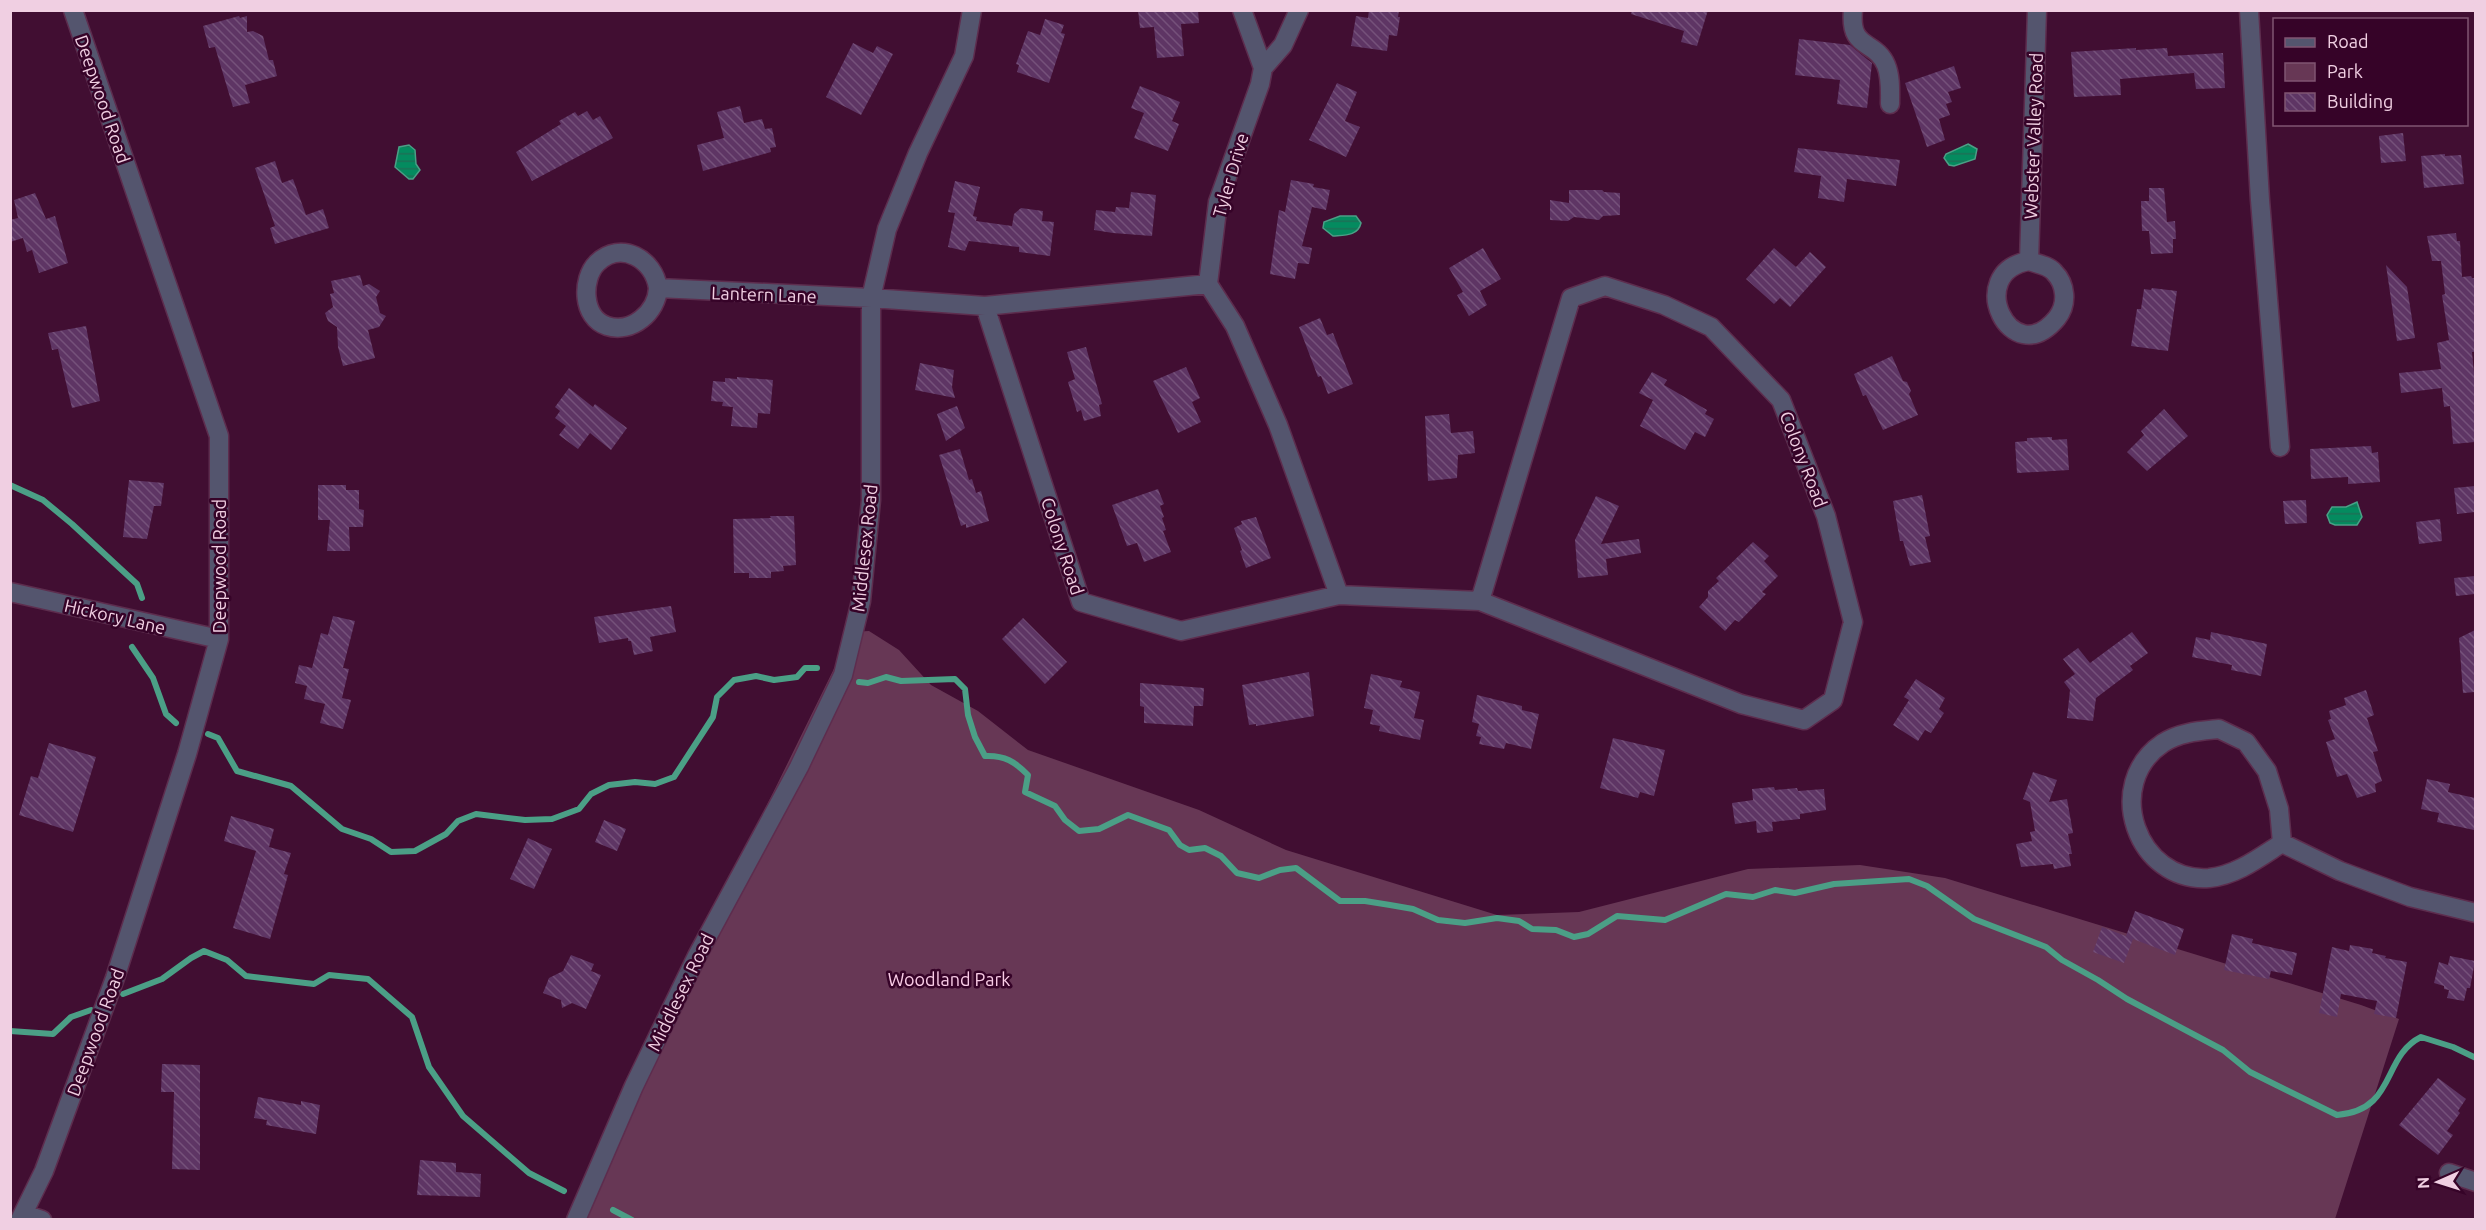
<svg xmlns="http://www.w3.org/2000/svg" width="2486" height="1230" font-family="Ubuntu,sans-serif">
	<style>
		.green { fill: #673755 }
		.water { fill: url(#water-rules); stroke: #4b9f86; stroke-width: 1.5 }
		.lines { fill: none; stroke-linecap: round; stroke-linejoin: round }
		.stream { stroke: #4b9f86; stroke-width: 6 }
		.building { fill: url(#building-back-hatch) }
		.minor-casing { stroke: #5d2d4e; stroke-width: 21 }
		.minor { stroke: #54556e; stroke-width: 18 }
		.labels { text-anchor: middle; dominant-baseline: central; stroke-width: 5; stroke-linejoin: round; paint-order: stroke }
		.street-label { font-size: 18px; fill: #f0cfe2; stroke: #360328 }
		.park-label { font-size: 18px; fill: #f9cce6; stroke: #360328 }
	</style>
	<defs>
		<pattern id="water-rules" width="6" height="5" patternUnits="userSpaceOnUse" patternTransform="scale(1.5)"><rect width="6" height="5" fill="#048b5f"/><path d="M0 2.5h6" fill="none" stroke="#1c7056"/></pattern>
		<pattern id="building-back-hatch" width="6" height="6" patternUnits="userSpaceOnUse" patternTransform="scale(1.5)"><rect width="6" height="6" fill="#5e3564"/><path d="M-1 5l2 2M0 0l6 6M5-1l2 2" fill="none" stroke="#75517a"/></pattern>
	</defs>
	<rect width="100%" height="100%" fill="#410e32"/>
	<path class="green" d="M869,631L899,650L931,685L978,711L1028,750L1199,810L1286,850L1497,915L1579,912L1748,869L1860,865L1945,878L2361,1005L2399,1019L2335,1219L583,1220L635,1074L852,632Z"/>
	<path class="water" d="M1968,144L1977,149L1975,159L1954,166L1949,165L1944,158L1946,154Z
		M409,145L415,150L416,164L420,170L413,179H409L395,167L399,147Z
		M1340,216H1356L1361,223C1358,236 1345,235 1333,236L1323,228L1324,222Z
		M2357,502L2362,517L2357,525H2335L2330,523L2327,515L2332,507H2346Z"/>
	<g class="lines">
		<path class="stream" d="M10,485L43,500L72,524L137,584L142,598
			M132,647L153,678L166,714L176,723
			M859,682L868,683L886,677L901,681L955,679L965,689L968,715L975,737L985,756C1005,755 1015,762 1028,775L1025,792L1055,806L1065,820L1079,831L1099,829L1128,815L1169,830L1180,845L1189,850L1205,848L1221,856L1237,873L1259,878L1280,870L1296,868L1340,901H1365L1390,905L1413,909L1438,920L1465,923L1497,918L1519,921L1532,929L1556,930L1574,937L1588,934L1617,916L1665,920L1726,894L1753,897L1775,890L1795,893L1834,884L1909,879L1927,886L1974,919L2046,947L2062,960L2098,980L2127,999L2223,1050L2250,1072L2337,1115C2397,1110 2381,1057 2421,1037L2453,1047L2476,1058
			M208,734L218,738L237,771L291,786L342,829L371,839L391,852L415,851L446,834L458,821L476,814L525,820L552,819L579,809L591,794L609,785L635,782L655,784L674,777L713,717L717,697L734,680L756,676L774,680L797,677L805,668H817
			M123,994L162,979L191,958L204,951L227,960L246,976L314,984L329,975L368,979L412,1017L429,1067L463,1116L529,1173L564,1191
			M10,1031L53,1034L71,1017L91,1010
			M613,1210L632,1220"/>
	</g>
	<path class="building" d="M1138,10H1198L1199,23L1181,24L1184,56L1157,58L1154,27L1140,28Z
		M1369,10H1399L1398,17H1400L1397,36L1389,35L1387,51L1351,46L1356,16L1368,18Z
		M1632,10H1708L1697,46L1681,42L1684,31L1631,14Z
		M239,16L240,18L247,16V32L253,31L263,36L269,60H273L277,76L245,85L250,103L233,107L215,47L209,48L203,26Z
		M1045,19L1064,25L1061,33L1065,34L1049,83L1017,72L1019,65L1016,64L1028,31L1040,35Z
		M1799,39L1850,45L1868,60L1872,63L1867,108L1837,104L1840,80L1795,75Z
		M853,43L873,53L877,46L893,54L861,115L826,97Z
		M2136,48V50L2167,48L2168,56L2223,53L2225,88L2196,89L2194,73L2120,79L2121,95L2074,97L2071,52Z
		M1954,66L1961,88L1948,92L1952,102L1946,104L1950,115L1939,119L1945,140L1927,147L1905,83Z
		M1337,83L1357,92L1345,121L1360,127L1346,157L1309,140Z
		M1140,86L1180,102L1172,121L1179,124L1168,151L1134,138L1144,113L1131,108Z
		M740,106L744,123L762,119L765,129L772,128L776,147L770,148L771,152L703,171L697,145L724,138L717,112Z
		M587,111L593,120L600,116L613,138L532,181L516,152L561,124L559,121L575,112L578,116Z
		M2403,133L2406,161L2381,163L2379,136Z
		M1798,148L1900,160L1896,186L1847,179L1844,202L1818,198L1821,176L1794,172Z
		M2445,154V156L2461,155L2464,184L2424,188L2421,156Z
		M275,161L282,183L293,179L306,215L323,209L329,228L275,244L270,228L275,226L255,168Z
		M1291,180L1314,184L1313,187L1330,190L1326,210L1312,207L1302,246L1312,248L1309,264L1298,263L1295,279L1270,274L1279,210L1285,212Z
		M955,181L980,187L973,216L977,217L976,221L1012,226L1014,214L1021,208L1043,211L1042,221L1054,222L1050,256L1019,252V247L969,241L965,251L948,247L955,213L948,212Z
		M2149,188H2164L2167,222L2175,221L2176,239H2173V253L2151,254L2149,231H2142L2141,201H2149Z
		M1569,190H1602L1604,192L1620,193V215L1603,216L1599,220L1574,217L1568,221L1550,220V200L1569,203Z
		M1131,192L1156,195L1152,236L1113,233L1094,230L1096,210L1115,212L1116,207L1129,208Z
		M35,193L46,219L55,216L68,263L39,273L32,250L27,252L23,238L10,242V220L18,218L14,200Z
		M2456,233L2457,241H2460L2462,277L2471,276L2472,278H2475V352H2472L2475,383V442L2453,444L2450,406L2444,407L2442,388L2401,393L2399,373L2441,369L2437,343L2449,340L2442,295L2445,294L2441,261H2432L2427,236Z
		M1483,248L1501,279L1480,291L1487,305L1469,316L1457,295L1463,292L1449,268Z
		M1774,248L1796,267L1810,252L1826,267L1790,307L1780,298L1774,304L1746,279Z
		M2386,265L2407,287L2415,338L2397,341Z
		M360,275L363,286L369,284L380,291L376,297L380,313L386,316L379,327L368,330L375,358L343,366L338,347L337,327L328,321L325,313L333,307L330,294L334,293L331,281Z
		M2152,288L2177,291L2168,351L2131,346L2137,309H2141L2144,289L2151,290Z
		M1320,318L1327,335L1333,333L1353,384L1328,394L1321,376L1318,377L1299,327Z
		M86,326L100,401L72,408L58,349L52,350L48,333Z
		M1086,347L1102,404L1099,405L1101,416L1084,421L1081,410L1077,412L1068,382L1075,379L1067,352Z
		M1892,356L1903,381L1907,382L1911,391L1909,394L1918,415L1883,430L1866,395L1863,396L1854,374Z
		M920,363L954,370L952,387L955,398L915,390Z
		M1186,367L1200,398L1192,402L1201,422L1178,433L1153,381Z
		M1652,372L1667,380L1664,385L1707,410L1705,414L1714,419L1705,437L1695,432L1685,450L1640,426L1653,400L1639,393Z
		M737,377L773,380L770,414L758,413L757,428L731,426L733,407L722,406L723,402L711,401L713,381L725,382V378L737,379Z
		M569,388L593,407L595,404L627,428L611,450L590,433L578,449L559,435L566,426L555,418L560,411L555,407Z
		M957,406L965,428L946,441L937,414Z
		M2164,409L2188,436L2147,471L2127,452L2144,435L2141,431Z
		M1449,414L1451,433L1473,431L1475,453L1458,455L1457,478L1428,481L1425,416Z
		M2052,437V440L2067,439L2069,470L2017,473L2015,442L2027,441V438Z
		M2371,446L2372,453L2378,452L2380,482L2348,484V477L2311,479L2310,449Z
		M960,449L969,480L972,479L976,493L981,491L989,521L966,528V524L961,526L939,455Z
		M129,480L164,483L161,506H154L147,539L123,537Z
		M318,485H346V490H359V509L364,510L363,527H349L350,551H327L330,520H318Z
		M2475,486V512L2457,514L2454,488Z
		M1158,489L1164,504L1160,506L1164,517L1162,518L1166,530L1163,531L1171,552L1144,562L1137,543L1127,546L1112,505Z
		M1922,495L1930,536L1925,537L1931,562L1910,566L1903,541H1900L1893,501Z
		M1596,496L1619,506L1601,544L1639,539L1641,553L1606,559L1608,575L1578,578L1575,540Z
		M2306,500L2307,523L2285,524L2283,501Z
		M770,516H794L796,565L783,566L784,571L771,572V578H749V573H734L733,519L771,518Z
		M1256,517L1271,558L1246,568L1240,551L1242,550L1234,528L1242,524L1241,521Z
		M2440,519L2442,541L2419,544L2416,522Z
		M1753,542L1769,556L1764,561L1778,576L1762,592L1766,594L1739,622L1735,620L1725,631L1699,607L1708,597V591L1719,581L1716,578Z
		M2475,576V594L2456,596L2454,578Z
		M671,606L676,632L650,637L653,651L634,655L631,641H628V638L599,643L594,617Z
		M333,616L355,621L343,668L349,669L342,698L351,700L343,729L320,723L325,704L304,699L307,686L295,683L299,665L312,668L321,633L328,635Z
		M1023,618L1067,662L1045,684L1002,639Z
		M2475,630V692L2463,693L2459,638Z
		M2132,632L2148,653L2130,666L2133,670L2096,698L2093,721L2067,718L2070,690L2064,682L2075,674L2063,659L2078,648L2090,663Z
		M2211,632L2267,644L2261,676L2231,670L2232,665L2192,657L2196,637L2210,640Z
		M1309,672L1314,716L1256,726V724L1249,725L1242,685Z
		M1371,674L1402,681L1400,687L1420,692L1414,718L1424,720L1420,740L1379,731L1380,726L1370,724L1373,710L1364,708Z
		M1916,679L1945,698L1939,709L1944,713L1931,733L1925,730L1918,741L1893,725L1909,700L1904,697Z
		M1140,683L1204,688L1203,706H1194L1193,726L1144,723V707L1140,706Z
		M2366,690L2374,715L2367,718L2378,751L2373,752L2382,781L2375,784L2376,792L2357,798L2347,774L2337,777L2326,742L2335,739L2328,720L2331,719L2329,711L2346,705L2344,698Z
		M1477,695L1522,706V710L1539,714L1531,749L1506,743L1504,749L1479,744L1481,737L1476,736L1479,724L1472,722Z
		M1613,738L1665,750L1654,796L1640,792L1638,798L1600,788Z
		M49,743L96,757L73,832L19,815L31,776L38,778Z
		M2033,772L2057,780L2049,802L2067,799L2073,833L2068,834L2072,854H2069L2071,866L2054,869L2053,864L2021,867L2016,844L2032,841L2030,832L2035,831L2030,802L2023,799Z
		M2427,779L2450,784L2448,792L2475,798L2474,830L2437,822L2439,813L2421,809Z
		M1774,787L1775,790L1797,788L1798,791L1824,789L1826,810L1800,814V819L1772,822L1773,831L1757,833L1756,821L1735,824L1732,803L1753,800L1752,789Z
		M231,816L274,829L269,847L291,853L284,874L288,875L270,939L233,928L256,851L224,841Z
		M604,820L626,829L617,851L595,842Z
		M528,838L552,849L534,889L510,879Z
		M2135,911L2184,929L2175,955L2133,939L2124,963L2093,952L2102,927L2131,938L2126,936Z
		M2232,934L2253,939L2252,943L2297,953L2292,975L2271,971L2269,979L2224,970Z
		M2350,945L2373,949L2372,953L2386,956L2385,958L2407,962L2396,1018L2374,1014L2377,1001L2341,994L2337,1017L2319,1013L2332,947L2349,951Z
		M571,955L594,964L591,971L601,975L586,1009L572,1003L562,1008L561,1000L543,993L549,978L563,971Z
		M2450,956L2475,961L2470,988H2467L2464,1001L2447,998L2449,990L2444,989V986L2434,983L2439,962L2448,965Z
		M162,1064L200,1065V1170L172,1169L174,1092H161Z
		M2438,1078L2466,1099L2458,1111L2460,1113L2447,1131L2453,1135L2438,1155L2399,1125Z
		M258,1097L301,1105V1101L320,1105L316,1134L266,1125L267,1120L254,1118Z
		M420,1160L456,1163V1172L481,1174L480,1197L417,1195Z"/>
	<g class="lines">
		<g class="minor-casing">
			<path id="minor" d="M1853,10C1849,51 1875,39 1886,65C1891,77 1890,91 1890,104
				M2249,10L2260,200L2280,447
				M1263,68L1283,45L1299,10
				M2029,261L2037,10
				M2029,261C2037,264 2048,265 2054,272C2066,284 2068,304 2057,318C2011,374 1963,272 2029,261Z
				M1208,284L1235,326L1278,425L1339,595
				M1208,284L1218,202L1260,84L1263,68L1242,10
				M1605,286L1664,305L1711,327L1781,400L1826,516L1853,622L1833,700L1804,720L1741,704L1480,601L1571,298Z
				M658,288C654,259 621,240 597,263C581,279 582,318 607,326C632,334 657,312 658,288L871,298L985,306L1208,284
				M985,306L1081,602L1181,631L1339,595L1480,601
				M10,592L219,639
				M2219,729L2246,742L2267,771L2279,809L2282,843C2260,857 2237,875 2209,878C2137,883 2102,784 2163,743C2180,732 2200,731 2219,729Z
				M2282,843L2340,871L2410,897L2476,913
				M2449,1173L2476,1182
				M24,1214L42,1220
				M20,1220L44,1171L115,978L187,754L219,639V436L73,10
				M576,1220L634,1086L697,956L799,767L843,675L861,601L871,500V298L887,229L918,153L964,56L972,10"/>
		</g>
		<use href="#minor" class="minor"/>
	</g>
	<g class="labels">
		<g class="street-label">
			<text transform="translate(103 99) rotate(71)">Deepwood Road</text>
			<text transform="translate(2033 136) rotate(-88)">Webster Valley Road</text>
			<text transform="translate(1230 175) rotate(-74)">Tyler Drive</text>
			<text transform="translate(764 294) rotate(2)">Lantern Lane</text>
			<text transform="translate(1804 459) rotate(69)">Colony Road</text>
			<text transform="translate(1063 546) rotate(72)">Colony Road</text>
			<text transform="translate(864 548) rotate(-84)">Middlesex Road</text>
			<text transform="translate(219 566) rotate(-90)">Deepwood Road</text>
			<text transform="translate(115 616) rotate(13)">Hickory Lane</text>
			<text transform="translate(680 992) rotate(-64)">Middlesex Road</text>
			<text transform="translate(95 1032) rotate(-70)">Deepwood Road</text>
		</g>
		<g class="park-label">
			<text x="949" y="979">Woodland Park</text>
		</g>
	</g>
	<rect width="2486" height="1230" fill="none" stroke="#f0cfe2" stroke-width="24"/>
	<rect x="2273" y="18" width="195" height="108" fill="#360328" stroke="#805572" stroke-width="1.5"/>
	<rect x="2285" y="38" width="30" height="9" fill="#54556e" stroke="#805572" stroke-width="1.5"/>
	<text x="2327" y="48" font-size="18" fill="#f0cfe2">Road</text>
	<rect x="2285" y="63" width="30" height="18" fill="#673755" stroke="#805572" stroke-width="1.5"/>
	<text x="2327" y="78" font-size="18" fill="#f0cfe2">Park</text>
	<rect x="2285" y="93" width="30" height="18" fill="url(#building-back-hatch)" stroke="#805572" stroke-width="1.5"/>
	<text x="2327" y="108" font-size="18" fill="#f0cfe2">Building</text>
	<g transform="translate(2438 1182) rotate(267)" stroke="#360328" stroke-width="4.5" paint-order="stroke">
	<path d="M0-4.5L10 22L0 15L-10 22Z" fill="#f0cfe2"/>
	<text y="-9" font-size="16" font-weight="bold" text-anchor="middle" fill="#f0cfe2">N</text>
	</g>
</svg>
